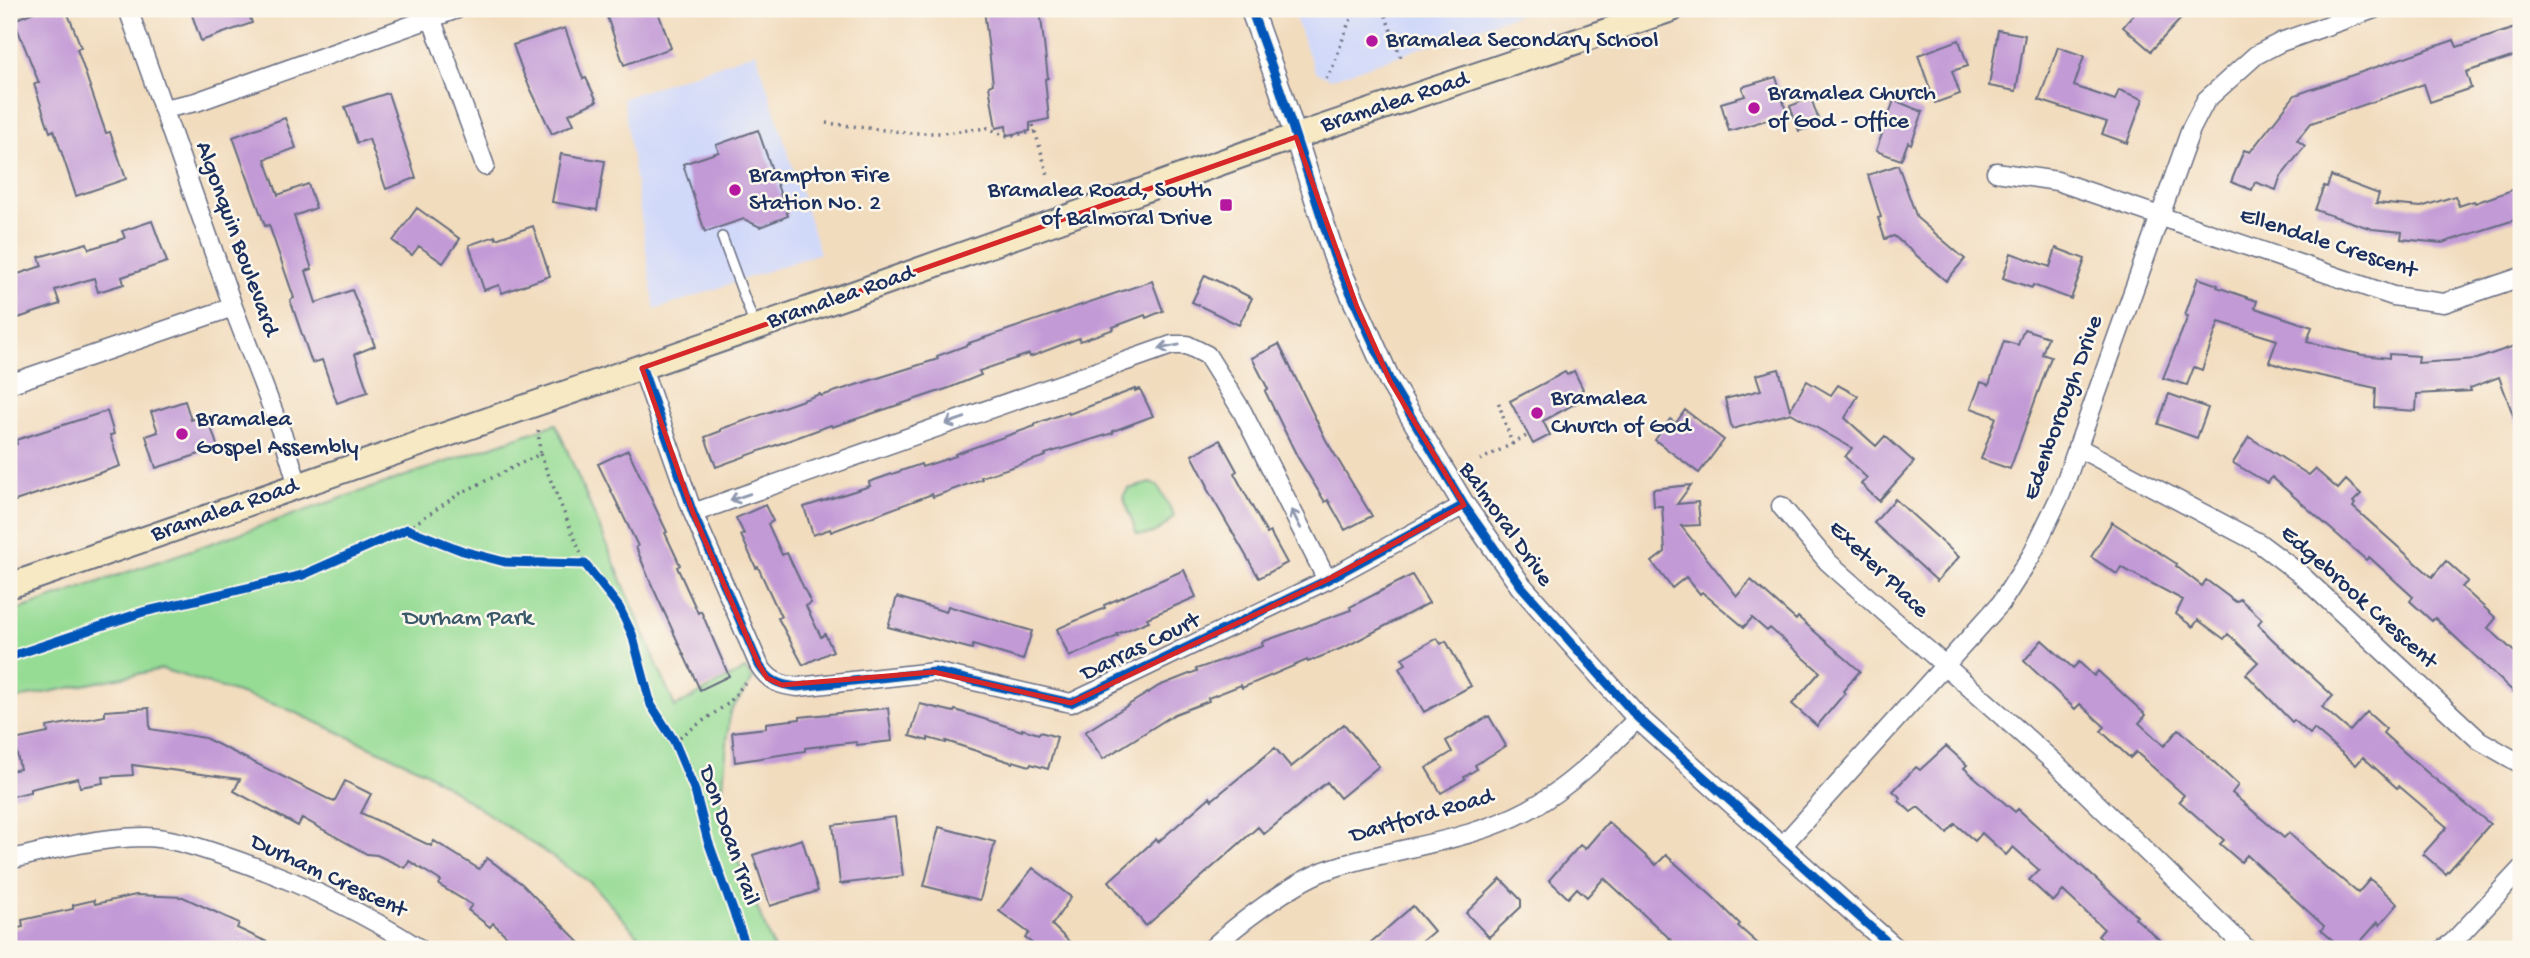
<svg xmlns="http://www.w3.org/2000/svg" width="2530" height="958" font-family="'Gochi Hand',sans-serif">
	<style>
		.built { fill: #d1d9f9 }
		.green { fill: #97dc95; stroke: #59867a; stroke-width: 2 }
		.building { fill: #c29ad6 }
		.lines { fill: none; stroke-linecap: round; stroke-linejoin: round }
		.service-casing { stroke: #666c80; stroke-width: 12 }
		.minor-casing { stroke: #666c80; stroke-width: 21 }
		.tertiary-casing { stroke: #666c80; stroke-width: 24 }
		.secondary-casing { stroke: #666c80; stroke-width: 28 }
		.path { stroke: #666c80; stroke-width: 3.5; stroke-dasharray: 2 5; stroke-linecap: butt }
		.service { stroke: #fff; stroke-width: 9 }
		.minor { stroke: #fff; stroke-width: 18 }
		.tertiary { stroke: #fff; stroke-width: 21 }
		.secondary { stroke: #f6e9c3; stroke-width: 24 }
		.cycleway-casing { stroke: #fbf7ec; stroke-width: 13 }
		.cycleway { stroke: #0057b8; stroke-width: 9 }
		.oneway { stroke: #8d97ae }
		.marked { fill: none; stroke: #d62828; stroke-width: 5; stroke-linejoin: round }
		.poi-dot { fill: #b5179e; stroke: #fbf7ec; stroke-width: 2.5 }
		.labels { text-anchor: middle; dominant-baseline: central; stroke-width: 5; stroke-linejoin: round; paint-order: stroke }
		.poi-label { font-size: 24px; fill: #1b2f5e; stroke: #fbf7ec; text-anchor: start }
		.street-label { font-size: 24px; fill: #1b2f5e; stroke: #fbf7ec }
		.park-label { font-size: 24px; fill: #3a5a6c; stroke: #fbf7ec }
	</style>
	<rect width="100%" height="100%" fill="#fbf7ec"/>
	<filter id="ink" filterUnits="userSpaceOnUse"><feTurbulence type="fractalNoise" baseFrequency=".0143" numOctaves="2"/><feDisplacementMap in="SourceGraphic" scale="14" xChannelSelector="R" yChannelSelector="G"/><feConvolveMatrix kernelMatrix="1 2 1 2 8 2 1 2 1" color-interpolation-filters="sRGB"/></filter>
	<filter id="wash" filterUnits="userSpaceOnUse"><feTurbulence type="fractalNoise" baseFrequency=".00686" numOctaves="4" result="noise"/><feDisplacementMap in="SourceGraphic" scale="28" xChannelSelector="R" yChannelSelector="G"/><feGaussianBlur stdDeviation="1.57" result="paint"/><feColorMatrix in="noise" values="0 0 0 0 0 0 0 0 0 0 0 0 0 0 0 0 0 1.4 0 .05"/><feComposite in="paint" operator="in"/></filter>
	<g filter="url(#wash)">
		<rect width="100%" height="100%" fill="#f2dcbe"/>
		<path class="built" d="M1292,9H1533L1331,79L1315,72Z
			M756,52L820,253L655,310L623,98Z"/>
		<path class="green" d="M556,424L675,707L745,669L753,679L730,712L720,816L774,949H650L591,883L424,771L285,708L162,669L9,700V613Z
			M1151,483L1158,486L1174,516C1165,527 1151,538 1137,534L1123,496L1128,489Z"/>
		<g id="blocks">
			<path class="building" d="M41,9H66L81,47L77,49L106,133L110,132L126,179L76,196L54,130L50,132L34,84L39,83L14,20Z
				M190,9H247L252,23L201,41Z
				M620,9H657L671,48L624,65L606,14Z
				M984,9H1040L1048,78L1045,79L1049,119L1030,123V131L1007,135L1006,126L996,128L989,86L993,84Z
				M2138,9H2190L2151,51L2123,27Z
				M2521,26V54L2466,72L2471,88L2430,102L2424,84L2311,123L2297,140L2305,146L2280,178L2276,190L2255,182L2252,190L2231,182L2244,150L2250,152L2295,95L2454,40L2457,47Z
				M565,28L583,79L586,78L597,101L569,114L574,124L552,134L524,75L513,45Z
				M1998,30L2025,35L2016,91L1989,86Z
				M1959,40L1968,66L1952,71L1960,94L1935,103L1918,55Z
				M2058,47L2084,56L2074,86L2115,100L2119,90L2143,99L2127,143L2102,134L2107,122L2039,100Z
				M1776,77L1787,114L1729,131L1721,103L1745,96L1742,87Z
				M388,93L416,178L386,189L369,139L357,143L345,107Z
				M1811,98L1820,124L1799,131L1790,106Z
				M1894,100L1923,112L1911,144L1908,142L1901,160L1876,151Z
				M285,118L296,148L265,159L278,195L308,184L316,208L294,216L312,269L306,271L316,303L352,290L375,346L355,354L368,392L337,403L322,360L312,363L290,300L294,298L269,225L265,226L233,137Z
				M758,130L788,216L760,227L744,219L705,232L683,164L719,152L716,145Z
				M561,154L605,161L597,210L552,202Z
				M1898,165L1917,218L1965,259L1946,281L1894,236L1885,239L1878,218L1881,217L1868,175Z
				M2331,176L2379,194L2376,203L2421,207L2455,196L2459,206L2474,201L2475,203L2521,187V218L2442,243L2401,239L2402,232L2372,229L2315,210L2324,186L2327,187Z
				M417,208L460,239L443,263L419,246L412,255L393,241Z
				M152,221L167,262L122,277L124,284L98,292L94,278L55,290L60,304L9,321V277L42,266L39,257L87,243L89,249L125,238L122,231Z
				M533,226L550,276L502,293L499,285L484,290L469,245L495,236L496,239Z
				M2056,248L2085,259L2071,299L2033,285L2032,288L2003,278L2011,253L2050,267Z
				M1205,275L1252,298L1239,325L1192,302Z
				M2198,278L2218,285L2217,287L2257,301L2255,308L2312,327L2307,342L2363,355L2389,358V354L2419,356L2418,363L2477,359L2517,345L2521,358V431H2519L2499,377L2470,388L2471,391L2417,394L2416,411L2375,408L2376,388L2289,369L2269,362L2277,340L2219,322L2202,370L2194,367L2187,385L2163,378L2188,316L2185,315Z
				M1152,281L1163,311L1146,318L1145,315L1113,327L1114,329L1080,341L1079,338L1030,357L1029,354L979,371L981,375L949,388L832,427L831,425L716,467L705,437L721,431V429L820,394L821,396L938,359L937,356L970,344L969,343Z
				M2024,329L2048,337L2042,354L2051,357L2010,469L1981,459L1996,417L1971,408L1981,382L1989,385L2004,341L2018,345Z
				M1279,344L1326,440L1372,516L1345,530L1328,500L1325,502L1297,456L1265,391L1268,389L1252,358Z
				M1779,369L1790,410L1807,381L1831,395L1838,385L1858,396L1845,418L1876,446L1885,436L1914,462L1879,501L1861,484L1867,478L1845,457L1852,448L1791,413L1732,429L1725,399L1761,390L1756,375Z
				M1574,371L1583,389L1576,393L1580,401L1543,421L1550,435L1533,444L1510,401L1565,372L1567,375Z
				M1135,389V391L1140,389L1153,416L1113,431V433L1045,454L1046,456L981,477L982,479L933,497L932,494L831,532L830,529L813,535L804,507L870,486L869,482L921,464L922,467L956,456L955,454L1035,426V424L1068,412L1069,414Z
				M2169,394L2208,408L2197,438L2158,424Z
				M185,401L191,420L207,415L218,448L156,468L146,436L158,432L151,412Z
				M1685,410L1724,440L1699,473L1655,440L1670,419L1676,423Z
				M107,411L114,434L110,435L120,466L9,503V447L17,444L16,440Z
				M2249,437L2309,475L2315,469L2338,489L2346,480L2361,494L2353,502L2355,504L2353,507L2432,577L2446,561L2468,581L2462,587L2496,618L2488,628L2521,658V699L2435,618L2432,621L2410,601L2413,597L2369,557L2366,560L2272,477L2268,483L2233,463Z
				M1220,440L1237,471L1234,473L1267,534L1270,532L1287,563L1259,578L1206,487L1208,486L1192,455Z
				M628,450L667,532L665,533L680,565L677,567L698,613L701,611L729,676L700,690L649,579L636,547L638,546L598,464Z
				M1691,485L1677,504L1698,502L1700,525L1681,526L1737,596L1751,580L1796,620L1798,617L1860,671L1843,691L1845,693L1817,726L1792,704L1820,672L1770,628L1767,631L1752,618L1744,627L1702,592L1700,594L1686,577L1672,588L1652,562L1665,552L1662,506H1654L1653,489Z
				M1895,499L1959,557L1937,581L1874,523Z
				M765,505L773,521L768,524L782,555L787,553L811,603L806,606L821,637L825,634L833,651L803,665L778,618L781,617L758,567L756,568L741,535L744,534L736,518Z
				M2112,522L2177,564L2176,566L2202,586L2206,580L2236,602L2240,599L2262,619L2258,624L2270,637L2333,696L2322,707L2350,731L2367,712L2386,729L2383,733L2430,775L2490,824L2446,874L2423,854L2447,827L2399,786L2397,788L2363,757L2356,765L2314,729L2310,734L2294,720L2292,722L2246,674L2258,662L2228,634L2224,639L2198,620L2193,627L2176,614L2183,600L2121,567L2117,574L2091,557Z
				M1184,570L1196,597L1147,618L1149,621L1117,634L1118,636L1069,657L1057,629L1105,608L1104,605Z
				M1412,575L1429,603L1347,646L1308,662L1307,660L1242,688L1241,685L1208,698L1209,701L1175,714L1103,759L1085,732L1159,686L1197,671L1196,669L1263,646L1262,642L1351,610L1350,607Z
				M897,597L946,612L948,606L1032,631L1023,660L973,645L972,649L888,627Z
				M1437,638L1441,644L1446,641L1471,686L1424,712L1399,668L1406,664L1402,658Z
				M2042,640L2073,668L2079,662L2094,676L2098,671L2146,715L2139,723L2164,746L2179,729L2238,785L2232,793L2284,838L2289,833L2332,873L2333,872L2358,893L2370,879L2398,904L2380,925L2378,922L2354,949H2343L2321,930L2324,926L2247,855L2241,862L2220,844L2224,840L2179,801L2184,795L2136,752L2130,758L2101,731L2105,727L2080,704L2075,709L2024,661Z
				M920,704L954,712L955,710L1022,731V729L1039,734L1040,732L1057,737L1048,769L1031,764L1030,766L1013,761V763L946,741V743L928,738V741L910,736Z
				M149,708L150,729L205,738L334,802L345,781L371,794L361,813L431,846L434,841L479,869L487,858L522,884L586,949H520L493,923L490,927L468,910L472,905L439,885L441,881L409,861L405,868L377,855L367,854L302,818L298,826L234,791L240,779L132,765L133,775L102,777L103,783L80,787L78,778L30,789V792L9,797V771L20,769L14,740L48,733L47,727L105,716V711Z
				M888,708L892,741L857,745L856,742L805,748V751L735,762L732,732L766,728V723L800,719V717Z
				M1489,716L1506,746L1475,765L1477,769L1464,777L1465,779L1441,793L1426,768L1452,752L1446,741Z
				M1344,724L1379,766L1340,798L1327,782L1264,834L1258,827L1146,926L1109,881L1156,839L1158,842L1210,797L1212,800L1275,748L1291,767Z
				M1946,746L1967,765L1964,768L2015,812L2018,809L2137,916L2135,918L2170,949H2113L2098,936L2104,929L2063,891L2053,902L2029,880L2039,870L2013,847L2006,855L1982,833L1975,841L1955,824L1947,833L1918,807L1911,812L1899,801L1901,798L1893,791L1916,767L1920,770Z
				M895,817L903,876L840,884L833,825Z
				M1608,822L1656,865L1666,855L1713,897L1740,924L1738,926L1764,949H1681L1604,878L1587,897L1577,888L1568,898L1549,880L1580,845L1585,849Z
				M939,827L995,842L980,900L924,886Z
				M802,839L818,891L770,906L753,855Z
				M1033,868L1071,897L1052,925L1077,949H1040L1025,938L1029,933L999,911Z
				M1501,879L1521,900V907L1489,937L1466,913Z
				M136,895L183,897L239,923L237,928L282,949H97L95,940L53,949H9V930L23,927L22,920L73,909V905L94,900L95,904Z
				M1413,906L1434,931L1413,949H1363Z"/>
		</g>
	</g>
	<g filter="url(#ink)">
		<use href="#blocks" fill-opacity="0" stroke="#666c80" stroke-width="2"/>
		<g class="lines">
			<g class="service-casing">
				<path id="service" d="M722,237L755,326"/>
			</g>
			<g class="minor-casing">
				<path id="minor" d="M128,9L233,307L284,439L298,486
					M428,9L485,166
					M163,109L196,102L457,9
					M1996,172L2057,181L2393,296L2444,303L2521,277
					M642,368L693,513L759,665C769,681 779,685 798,687L934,672L1071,703L1327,580L1464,505
					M9,384L233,307
					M2077,447L2259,543L2299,573L2479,740L2521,764
					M1781,506L1828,562L2054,762L2247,949
					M693,513L1172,345H1187L1207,355L1242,411L1327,580
					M1782,846L2001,603L2031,556L2061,494L2191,129L2206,100L2256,55L2281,42L2374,9
					M9,860C53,849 100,837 145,837C171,838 194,846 218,854C288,877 358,909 420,949
					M1211,949C1237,924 1291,884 1324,871C1390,847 1465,844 1528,810C1570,787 1604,752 1638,718
					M2443,949L2453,942L2521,869"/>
			</g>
			<g class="tertiary-casing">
				<path id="tertiary" d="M1251,9L1281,92L1334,256L1390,381L1464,505L1521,586L1638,718L1895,949"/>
			</g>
			<g class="secondary-casing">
				<path id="secondary" d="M9,586L861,291L1253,151L1672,9"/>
			</g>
			<path class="path" d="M1383,9L1401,58
				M1326,79L1332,69L1349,22L1354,15L1376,9
				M826,123L909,133H943L988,128L1005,136L1035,132
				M1033,125L1049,178
				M1512,444L1528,435
				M540,454L585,564L619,607L632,634L651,705L674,741L695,791L708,841L747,949
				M1480,460L1512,444L1498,401
				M407,529L459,494L540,454L538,427
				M407,529L463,551L505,562L585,564
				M674,741L729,703L747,680"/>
			<use href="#service" class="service"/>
			<use href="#minor" class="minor"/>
			<use href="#tertiary" class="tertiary"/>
			<use href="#secondary" class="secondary"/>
			<g class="cycleway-casing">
				<path id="cycleway" d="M1251,9L1281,92L1334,256L1390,381L1464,505L1521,586L1638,718L1895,949
					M642,368L693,513L759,665C769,681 779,685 798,687L934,672L1071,703L1327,580L1464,505
					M9,657L143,612L303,575L407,529L463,551L505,562L585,564L619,607L632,634L651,705L674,741L695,791L708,841L747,949"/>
			</g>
			<use href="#cycleway" class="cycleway"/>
		</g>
		<defs><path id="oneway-shaft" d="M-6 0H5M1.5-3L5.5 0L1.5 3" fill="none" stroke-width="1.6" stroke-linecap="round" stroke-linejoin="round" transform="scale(1.75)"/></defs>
		<g class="oneway">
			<use href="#oneway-shaft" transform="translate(1169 347) rotate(169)"/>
			<use href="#oneway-shaft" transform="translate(955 421) rotate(161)"/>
			<use href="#oneway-shaft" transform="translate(740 497) rotate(161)"/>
			<use href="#oneway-shaft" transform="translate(1296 519) rotate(-117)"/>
		</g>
	</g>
	<path class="marked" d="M1296,137L1357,307L1390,381L1464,505L1327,580L1071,703L934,672L782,685L767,678L759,665L693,513L642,368Z"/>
	<g class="poi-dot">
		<circle cx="1372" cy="41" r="7"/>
		<circle cx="1754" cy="108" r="7"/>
		<circle cx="735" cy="190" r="7"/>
		<rect x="1219" y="198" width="14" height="14" rx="3.5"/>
		<circle cx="1537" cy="413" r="7"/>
		<circle cx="182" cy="434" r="7"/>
	</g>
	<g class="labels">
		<g class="poi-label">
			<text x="1386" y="41">Bramalea Secondary School</text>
			<text x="1768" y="94">Bramalea Church<tspan x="1768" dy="28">of God - Office</tspan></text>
			<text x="749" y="176">Brampton Fire<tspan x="749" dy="28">Station No. 2</tspan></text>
			<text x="1212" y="191" text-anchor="end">Bramalea Road, South<tspan x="1212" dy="28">of Balmoral Drive</tspan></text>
			<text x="1551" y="399">Bramalea<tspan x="1551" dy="28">Church of God</tspan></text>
			<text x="196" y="420">Bramalea<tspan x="196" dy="28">Gospel Assembly</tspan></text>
		</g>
		<g class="street-label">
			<text transform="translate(1395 103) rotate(-18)">Bramalea Road</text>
			<text transform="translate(236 239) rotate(70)">Algonquin Boulevard</text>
			<text transform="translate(2328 244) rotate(18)">Ellendale Crescent</text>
			<text transform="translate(841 298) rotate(-19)">Bramalea Road</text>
			<text transform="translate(2064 408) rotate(-70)">Edenborough Drive</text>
			<text transform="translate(225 511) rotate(-19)">Bramalea Road</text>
			<text transform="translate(1505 525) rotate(55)">Balmoral Drive</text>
			<text transform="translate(1878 570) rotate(44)">Exeter Place</text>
			<text transform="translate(2358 598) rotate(42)">Edgebrook Crescent</text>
			<text transform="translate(1141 648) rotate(-26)">Darras Court</text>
			<text transform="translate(1422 817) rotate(-16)">Dartford Road</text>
			<text transform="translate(728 836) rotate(71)">Don Doan Trail</text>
			<text transform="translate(328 877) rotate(25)">Durham Crescent</text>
		</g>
		<g class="park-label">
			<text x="468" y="619">Durham Park</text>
		</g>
	</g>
	<rect width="2530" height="958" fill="none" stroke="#fbf7ec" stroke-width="35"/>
</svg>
